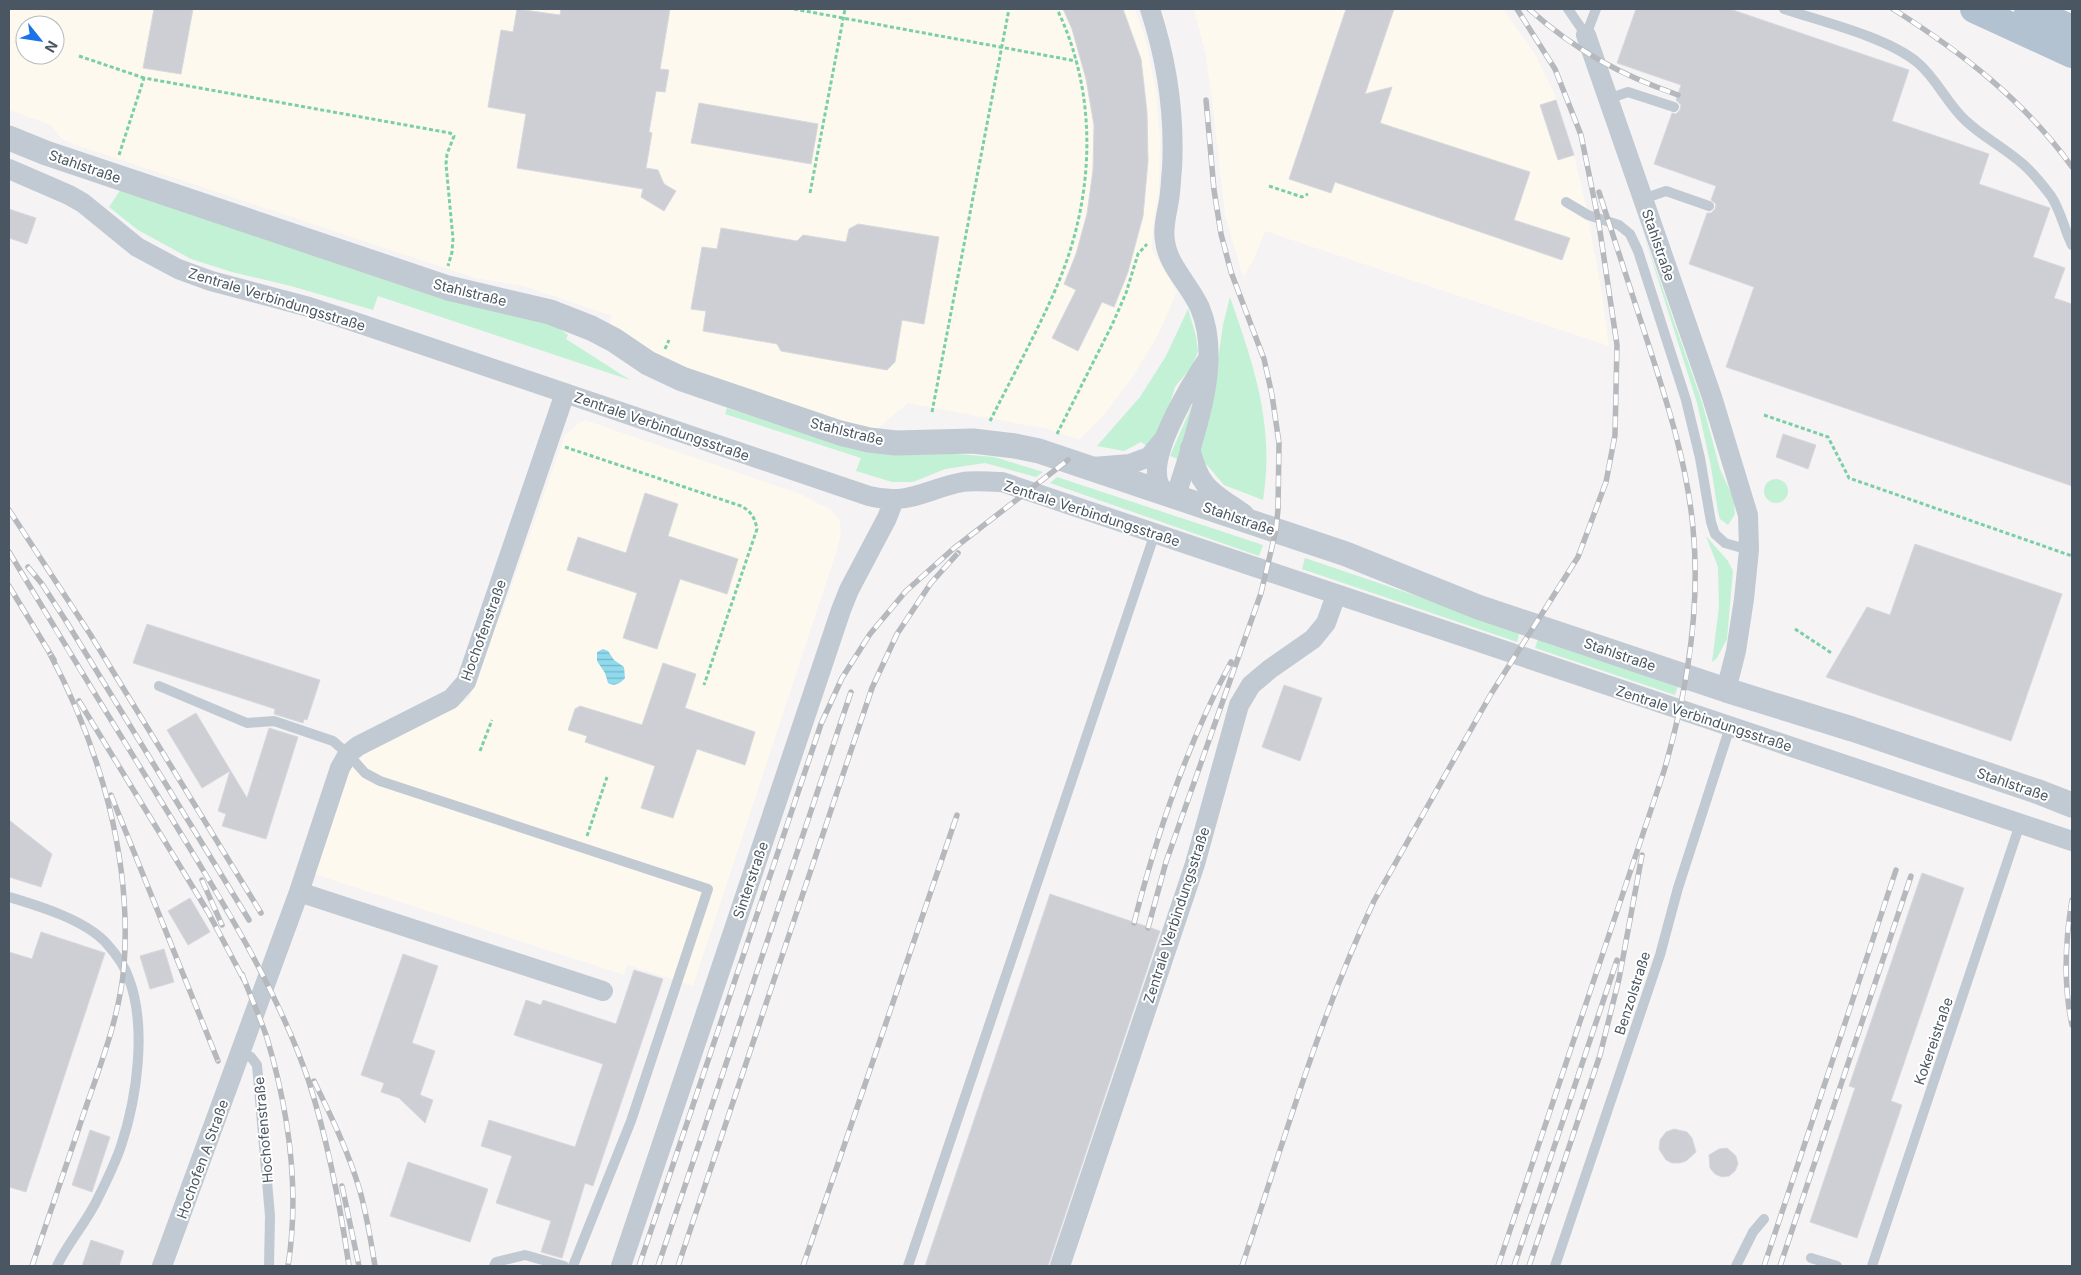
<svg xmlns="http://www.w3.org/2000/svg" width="2081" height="1275" font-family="Inter,sans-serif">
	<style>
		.commercial { fill: #fdf9ef; fill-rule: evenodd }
		.grass { fill: #c3f1d5 }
		.water { fill: url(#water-rules) }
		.building { fill: #cdcfd5; stroke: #d7d9de }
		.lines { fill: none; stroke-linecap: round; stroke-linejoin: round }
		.path { stroke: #7ad0a6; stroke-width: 3; stroke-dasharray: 4 2.5; stroke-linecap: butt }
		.service { stroke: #c1cad2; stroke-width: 10 }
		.minor { stroke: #c1cad2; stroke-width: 20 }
		.tertiary { stroke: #c1cad2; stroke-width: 25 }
		.primary { stroke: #b3c2d1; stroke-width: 28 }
		.rail-casing { stroke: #b5b8bd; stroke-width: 5.5 }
		.rail { stroke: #fff; stroke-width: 4; stroke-dasharray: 11; stroke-linecap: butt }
		.labels { text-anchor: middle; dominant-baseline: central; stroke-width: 4; stroke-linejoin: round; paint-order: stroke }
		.street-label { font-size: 14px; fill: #4a5661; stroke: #fff }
	</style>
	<defs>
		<pattern id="water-rules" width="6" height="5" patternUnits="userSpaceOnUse" patternTransform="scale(1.25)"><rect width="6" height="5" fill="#90daee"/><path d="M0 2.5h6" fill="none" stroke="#78b4c4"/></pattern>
	</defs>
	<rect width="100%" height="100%" fill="#f5f3f3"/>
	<path class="commercial" d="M9,9H1135L1146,41L1156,91L1160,140L1159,189L1153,229L1152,250L1177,292L1157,337L1132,378L1103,416L1079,440L1048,429L908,403L876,430L847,423L690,370L658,357L609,324L612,316L524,286L475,278L70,143L61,138L51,125L9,110ZM25,25H55V55H25Z
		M1194,9H1503L1535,54L1555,95L1572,147L1584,197L1600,282L1609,346L1265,231L1255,257L1243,277L1225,215L1212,99L1206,56Z
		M585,420L800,494L831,510L840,520L841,533L837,550L693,986L627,965L624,975L314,874L347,774L361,757L376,747L469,699L499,616H501L565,435L578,424Z"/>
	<path class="grass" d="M121,189L540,319L557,327L568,335L566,339L630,380L378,296L373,310L291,286L232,272L191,259L138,230L109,207Z
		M1644,235L1702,402L1720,469L1734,500L1735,514L1728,525L1720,519L1718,512L1711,467L1697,403Z
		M1230,297C1254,366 1275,426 1263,500L1224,485L1207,465H1203L1199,447L1217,366L1223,325Z
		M1188,309L1196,336L1198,351L1193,365L1175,387L1168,410L1157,433L1148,447L1141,442L1124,451L1097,446L1140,397L1166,356Z
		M1196,396L1178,459L1170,456Z
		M727,408L837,444L994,457L1043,472L1036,477L985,463L945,469L913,482H892L856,471L861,458L725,414Z
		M1057,477L1263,545L1259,556L1050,483Z
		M1764 491a12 12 0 1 1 24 0a12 12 0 1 1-24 0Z
		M1706,536L1728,561L1733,571L1727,639L1717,658L1712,662L1719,607L1718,567Z
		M1305,558L1520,631L1517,642L1302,569Z
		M1539,636L1679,683L1675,695L1535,648Z"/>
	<path class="water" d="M603,649L608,651L614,660L624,667L625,678C621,683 615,687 608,683L605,673L597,661V652Z"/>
	<path class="building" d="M154,9H193L181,74L143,68Z
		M517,9L560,15L561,9H670L660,69L669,70L665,92L656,91L649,132L652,133L646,168L658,170L664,184L676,191L664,211L641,197L643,189L517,168L526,114L488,107L501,30L513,32Z
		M1063,9H1123L1141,59L1147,112L1148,161L1143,216L1128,272L1114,307L1102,302L1078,351L1052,338L1076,290L1064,284L1076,254L1087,214L1093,170L1094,125L1086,79L1072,29Z
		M1346,9H1394L1365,94L1392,87L1380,123L1530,172L1514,220L1570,238L1562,260L1335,182L1331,193L1289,179Z
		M1636,9H1730L1909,70L1892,121L1989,154L1979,184L2050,208L2033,257L2065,268L2054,298L2072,304V486L1726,367L1754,287L1689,264L1707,213H1711L1715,209L1716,204L1711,200L1716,186L1654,164L1672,113L1676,114L1680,110L1681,105L1676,100L1681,85L1617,63Z
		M1556,100L1574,155L1558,160L1540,105Z
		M699,103L818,124L811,164L691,143Z
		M9,209L36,218L27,244L9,238Z
		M858,224L939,237L924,324L902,320L895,362L887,370L781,351L777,344L703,331L706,311L691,309L702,247L717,249L721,228L797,241L803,235L846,242L849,229Z
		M1783,434L1816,445L1808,469L1776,457Z
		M645,493L678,504L668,536L738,559L727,594L680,579L657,649L623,638L637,593L567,570L578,537L626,553Z
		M1915,544L2062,594L2011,741L1826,677L1867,607L1890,615Z
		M147,624L320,680L307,720L304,719L303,723L274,714L275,709L133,663Z
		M663,663L696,674L685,708L755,732L745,765L697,749L673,818L641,808L655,766L585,742L587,736L568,730L575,709L580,706L642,725Z
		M1284,685L1322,698L1300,761L1262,747Z
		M196,713L247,798L269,728L298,737L266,839L222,826L226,814L218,811L230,771L202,788L167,730Z
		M9,820L52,854L41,887L9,877Z
		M1922,873L1964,888L1891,1101L1902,1105L1857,1238L1810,1222L1855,1088L1849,1086Z
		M1050,894L1160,931L1048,1266H925Z
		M190,898L210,932L188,945L168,911Z
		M41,932L105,953L26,1192L9,1187V952L32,959Z
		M164,949L174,982L150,989L140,956Z
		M403,954L438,966L412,1043L435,1051L420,1095L433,1100L425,1123L399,1098L381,1092L384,1083L361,1075Z
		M634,970L663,979L593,1186L585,1183L562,1258L541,1252L551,1221L496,1203L512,1156L481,1146L489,1120L575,1147L603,1064L514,1035L526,1000L541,1005L543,1000L616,1024Z
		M1674,1129L1687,1132L1692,1138L1696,1152L1686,1161L1680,1163H1672L1666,1160L1659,1149L1660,1140L1666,1132Z
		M90,1130L110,1137L92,1192L72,1185Z
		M1727,1148L1736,1156L1738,1164L1735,1171L1729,1176L1722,1177L1715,1174L1710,1168L1709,1155L1719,1149Z
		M408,1162L488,1189L470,1242L390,1216Z
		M91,1240L124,1251L119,1266H82Z"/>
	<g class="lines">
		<path class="path" d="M794,9L1076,61
			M79,56L144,78
			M119,155L144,78L450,133L454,136L447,154L446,164L453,239L452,252L448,266
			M1269,186L1302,197L1308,194
			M810,193L845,9
			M665,349L669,340
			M932,412L1009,9
			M1764,415L1828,437L1849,478L2072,556
			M990,421C1013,375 1039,329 1059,281C1095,194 1098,94 1057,9
			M1057,434L1112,325L1126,293L1138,254L1147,244
			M565,447L741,506C751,511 755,518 757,529L704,685
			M1795,629L1833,654
			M480,751L492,720
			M587,836L607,777"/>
		<path class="service" d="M1568,9L1586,35
			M1784,9C1823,22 1887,37 1918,63C1937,79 1947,104 1966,121C1982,136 2001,146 2018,160C2030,169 2042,184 2051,196C2061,211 2064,229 2072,245
			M1586,35L1596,9
			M1608,99L1628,92L1674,107
			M1643,199L1666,191L1709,206
			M1566,202L1588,215L1619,225L1630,234L1638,251L1686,400L1700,458L1711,522L1715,534L1725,543L1749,550
			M159,686L247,723L274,721L333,741L348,754L365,773L380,781L708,889L631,1121L573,1266
			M9,897C39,906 86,920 107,944C115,953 125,966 129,979C147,1027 137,1098 121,1146C115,1164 106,1182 98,1198C87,1222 68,1242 57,1266
			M241,1052L251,1057L257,1065L270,1216L269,1266
			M1811,1258L1837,1266
			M494,1266L496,1262L525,1255L564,1266
			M908,1266L1155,533
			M1555,1266L1660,955L1678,888L1730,727
			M1736,1266L1753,1232L1764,1219
			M1872,1266L2020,824"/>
		<path class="minor" d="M1150,9C1167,61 1175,114 1172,169C1171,177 1171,185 1170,192C1169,208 1162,225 1165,241C1168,266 1190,285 1200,308C1224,364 1192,442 1176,496
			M1586,35L1712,397L1748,515L1749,550L1744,599L1736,651L1726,690
			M9,169L69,195L83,203L137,247L178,269L211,281L309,307L349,320L869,496C910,506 925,489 963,482C975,480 989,482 1002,482L2072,841
			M1190,448C1200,489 1211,491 1244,514
			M1093,467L1130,464L1149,457L1163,440
			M1163,492C1160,487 1157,480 1157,474C1155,444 1190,385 1207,360
			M299,892L603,991
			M162,1266L299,892L340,768L348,754L358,746L451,699L466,682L565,393
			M621,1266L841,610L849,590L887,518L894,500
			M1060,1266L1195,864L1239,705L1251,685L1270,669L1313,639L1326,623L1336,595"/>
		<path class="tertiary" d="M9,138L46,153L448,288L550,312L591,328L614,340L648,363L682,379L840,433L869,440L896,443L973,441L1015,446L1039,451L1346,554L1478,607L1726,690L1852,729L2036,791L2072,805"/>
		<path class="primary" d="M1974,9L2072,54
			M2028,9L2072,29"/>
		<g class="rail-casing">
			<path id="rail" d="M1529,9C1576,51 1619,74 1678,95
				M1893,9C1961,52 2025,101 2072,167
				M9,510L90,634L261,913
				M9,552C63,642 117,730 172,819C223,903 277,988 309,1082C328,1142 340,1204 349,1266
				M28,567L42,584L66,621L249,920
				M9,586L54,660
				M79,701L208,912L244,980
				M111,795L218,1061
				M202,880L222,925
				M2072,900C2065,942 2063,983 2072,1025
				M1134,923C1157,833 1187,744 1231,662
				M1148,928L1166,862L1261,593L1276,530L1278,509L1279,443L1272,395L1264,359L1231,272L1221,234L1214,190L1206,100
				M242,974C250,995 260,1017 267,1038C289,1112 300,1190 288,1266
				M314,1081C331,1116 349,1153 360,1191C367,1216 371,1241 375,1266
				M342,1186L359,1266
				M32,1266C51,1211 69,1156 88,1101C103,1058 120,1013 124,966C132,859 100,748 50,654
				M639,1266L821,724L842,678L870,634L906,591L953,549L1068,460
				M658,1266L851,692
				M678,1266L872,688L897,634L931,583L958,553
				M803,1266L957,815
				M1242,1266C1283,1144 1319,1018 1374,901L1491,694L1578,557L1606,482L1615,435L1617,345L1598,218L1581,135L1555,69L1517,9
				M1498,1266L1664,771C1687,692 1701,610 1693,528C1687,463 1667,402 1647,340C1631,291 1615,242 1599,192
				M1514,1266L1617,960
				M1529,1266L1600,1055L1619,979L1642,855
				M1764,1266L1896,870
				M1780,1266L1911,876"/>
		</g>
		<use href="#rail" class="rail"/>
	</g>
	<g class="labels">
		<g class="street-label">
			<text transform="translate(85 166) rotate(19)">Stahlstraße</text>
			<text transform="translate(1659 245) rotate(71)">Stahlstraße</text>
			<text transform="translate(470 292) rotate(14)">Stahlstraße</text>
			<text transform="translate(277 299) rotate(17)">Zentrale Verbindungsstraße</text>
			<text transform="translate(662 426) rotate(19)">Zentrale Verbindungsstraße</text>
			<text transform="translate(847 431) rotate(14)">Stahlstraße</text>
			<text transform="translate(1092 513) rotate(18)">Zentrale Verbindungsstraße</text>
			<text transform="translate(1239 518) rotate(19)">Stahlstraße</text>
			<text transform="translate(483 630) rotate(-70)">Hochofenstraße</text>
			<text transform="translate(1620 654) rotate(19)">Stahlstraße</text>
			<text transform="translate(1704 718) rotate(18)">Zentrale Verbindungsstraße</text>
			<text transform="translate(2013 784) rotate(19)">Stahlstraße</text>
			<text transform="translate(750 880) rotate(-71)">Sinterstraße</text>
			<text transform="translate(1176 915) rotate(-72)">Zentrale Verbindungsstraße</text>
			<text transform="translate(1632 993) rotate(-72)">Benzolstraße</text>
			<text transform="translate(1933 1041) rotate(-71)">Kokereistraße</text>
			<text transform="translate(263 1130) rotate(-95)">Hochofenstraße</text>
			<text transform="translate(202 1159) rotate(-70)">Hochofen A Straße</text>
		</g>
	</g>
	<rect width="2081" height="1275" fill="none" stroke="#4a5661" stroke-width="20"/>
	<g transform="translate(40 40) rotate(120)"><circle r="24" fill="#ffffff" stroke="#b7bbc0"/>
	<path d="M0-4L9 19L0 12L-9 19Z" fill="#1a73e8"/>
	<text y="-8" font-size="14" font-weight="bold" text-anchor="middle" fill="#4a5661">N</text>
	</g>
</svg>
